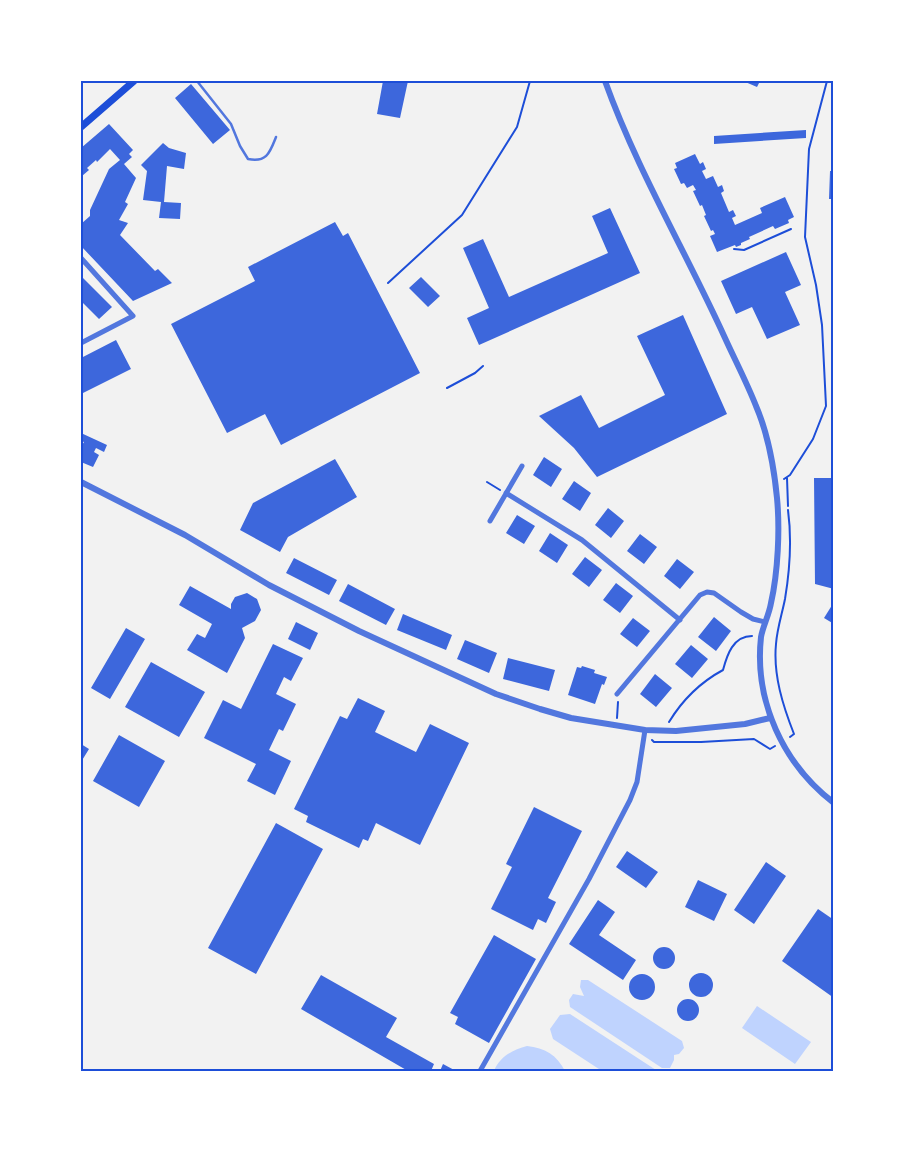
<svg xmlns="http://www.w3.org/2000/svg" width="915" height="1152" font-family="'Exo 2',sans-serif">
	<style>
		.water { fill: #bfd3fe }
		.building { fill: #3d67dc }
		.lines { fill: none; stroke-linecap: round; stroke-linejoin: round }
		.path { stroke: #1d4ed8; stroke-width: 2 }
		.service { stroke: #5277de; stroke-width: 2.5 }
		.minor { stroke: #5277de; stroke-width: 5 }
		.tertiary { stroke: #5277de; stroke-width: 6 }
		.secondary { stroke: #1d4ed8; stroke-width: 7 }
		.neatline { fill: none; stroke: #1d4ed8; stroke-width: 2 }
	</style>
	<rect width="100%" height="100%" fill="#f2f2f2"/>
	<path class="water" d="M581,980H588L682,1041L684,1048L679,1054L674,1055V1060L670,1068H662L570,1007L569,1000L573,994L584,996L580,987Z
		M757,1006L811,1042L795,1064L742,1028Z
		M570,1014L656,1070V1071H602L553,1039L550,1029L560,1015Z
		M527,1046C545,1048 557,1055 565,1071H494C500,1056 513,1050 527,1046Z"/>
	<path class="building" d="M383,81H408L400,118L377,114Z
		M743,81H760L757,87Z
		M191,84L230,130L213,144L175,98Z
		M109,124L133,150L129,154L132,157L124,164L136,178L125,202L128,204L119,220L128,223L120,235L155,271L158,269L172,283L133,301L81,246V224L90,216V210L109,169L120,160L110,149L97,162L96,160L87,168L89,170L82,176L81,148Z
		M806,130V138L714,144V136Z
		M163,143L169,148L186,153L184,169L167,166L164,202L181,203L180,219L159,218L161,202L143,200L147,171L141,165Z
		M695,154L700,164L703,162L706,169L702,171L706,179L713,176L718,187L722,185L724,191L721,193L729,212L733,210L736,216L732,218L735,225L762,213L760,208L785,197L794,217L788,220L789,223L775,229L773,226L749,237L750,239L741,243V245L736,247L735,245L717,252L710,236L715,234L713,230L711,231L704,216L706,215L702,205L700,206L693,191L696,190L693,185L687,188L684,183L681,184L674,169L677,168L675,163Z
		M830,171H834V199H829Z
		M610,208L640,273L479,345L467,318L489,308L463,248L483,239L509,297L608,253L592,216Z
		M335,222L343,236L348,233L420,373L281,445L265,414L227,433L171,324L255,281L248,267Z
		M786,252L801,285L785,292L800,325L767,339L752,307L736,314L721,281Z
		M81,276L112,307L99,319L81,301Z
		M421,277L440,296L428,307L409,288Z
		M683,315L727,414L597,477L574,448L539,416L581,395L599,428L665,395L637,336Z
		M116,340L131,369L81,394V358Z
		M81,433L107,445L104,452L96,448L94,452L99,455L93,467L81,462V447L84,442L81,441Z
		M544,457L562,469L551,487L533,475Z
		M335,459L357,497L288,537L280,552L240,530L253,503Z
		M814,478H834V589L815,584Z
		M574,481L591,493L580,511L562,499Z
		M608,508L624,521L611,538L595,525Z
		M517,515L535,526L524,544L506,533Z
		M550,533L568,545L557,563L539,551Z
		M640,534L657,547L644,564L627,551Z
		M585,557L602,570L589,587L572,574Z
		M294,558L337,580L329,595L286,573Z
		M677,559L694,572L680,589L664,576Z
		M616,583L633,596L620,613L603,600Z
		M348,584L395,609L386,625L339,601Z
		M190,586L231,609V604L235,597L247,593L257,599L261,610L255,621L242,628L245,638L227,673L187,650L197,634L205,638L212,624L179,605Z
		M834,602V624L824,618Z
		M403,614L452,635L446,650L397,630Z
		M714,617L731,631L716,651L698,637Z
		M633,618L650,631L637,647L620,634Z
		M296,622L318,633L310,650L288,639Z
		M126,628L145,639L110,699L91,688Z
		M465,640L497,653L489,673L457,659Z
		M273,644L303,658L291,681L284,677L276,694L296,704L283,731L279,729L269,750L291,761L275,795L247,781L256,764L204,738L223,700L241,709Z
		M691,645L708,659L692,678L675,664Z
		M508,658L555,670L549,691L503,679Z
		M151,662L205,692L179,737L125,707Z
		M582,666L595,670L594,673L607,677L604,685L602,684L595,704L568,695L577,667L581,668Z
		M655,674L672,688L656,707L640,694Z
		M358,698L385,711L375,732L416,752L430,724L469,743L420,845L376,823L368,841L363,839L359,848L306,822L308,816L294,809L340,716L347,719Z
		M119,735L165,761L139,807L93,781Z
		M81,744L89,749L81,762Z
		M534,807L582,831L548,898L556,902L546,923L538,919L533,930L491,909L512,867L506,864Z
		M276,823L323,849L256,974L208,948Z
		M627,851L658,872L646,888L616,867Z
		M766,862L786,876L754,924L734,910Z
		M698,880L727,894L714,921L685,907Z
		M598,900L615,912L599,935L636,960L623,980L569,944Z
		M818,909L834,920V998L782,961Z
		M494,935L536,959L489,1043L455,1024L458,1017L450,1013Z
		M653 958a11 11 0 1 1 22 0a11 11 0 1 1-22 0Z
		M689 985a12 12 0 1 1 24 0a12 12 0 1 1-24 0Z
		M629 987a13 13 0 1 1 26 0a13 13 0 1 1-26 0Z
		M321,975L397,1018L386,1037L434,1064L431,1071H408L301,1009Z
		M677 1010a11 11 0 1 1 22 0a11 11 0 1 1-22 0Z
		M443,1064L456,1071H440Z"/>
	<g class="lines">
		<path class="path" d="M734,249L744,250L791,229
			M388,283L462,215L517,127L530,81
			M447,388L475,373L483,366
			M787,478L788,506
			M784,479L790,475L813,439L826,406L822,325L816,285L805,237L809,149L827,81
			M487,482L500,490
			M788,510C792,540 790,569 785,599C782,614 777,629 776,644C773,675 783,706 794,734L790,737
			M617,718L618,702
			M669,722C683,699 699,683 723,670C727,655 733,636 752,636
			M652,740L654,742H701L754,739L770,749L775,746"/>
		<path class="service" d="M197,81L231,124L240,146L248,159C267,163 270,152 276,137"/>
		<path class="minor" d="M81,258L133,316L81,343
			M506,493L582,540L680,620
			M490,521L522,466
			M617,694L700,595L707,592L714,593L741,612L753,619L765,622
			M480,1071L589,879L630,800L637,782L645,730"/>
		<path class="tertiary" d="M605,81C637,170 686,252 725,338C735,360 747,383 756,406C768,434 774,467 777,498C780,529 778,572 771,603C769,615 763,626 761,637C754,701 783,764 834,803
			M81,482L185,535L269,585L359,631L496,694L540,709L571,718L645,730L676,731L745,724L770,718"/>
		<path class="secondary" d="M81,127L134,81"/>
	</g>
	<rect width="915" height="1152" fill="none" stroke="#ffffff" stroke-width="165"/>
	<rect x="82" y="82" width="750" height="988" class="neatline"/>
</svg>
